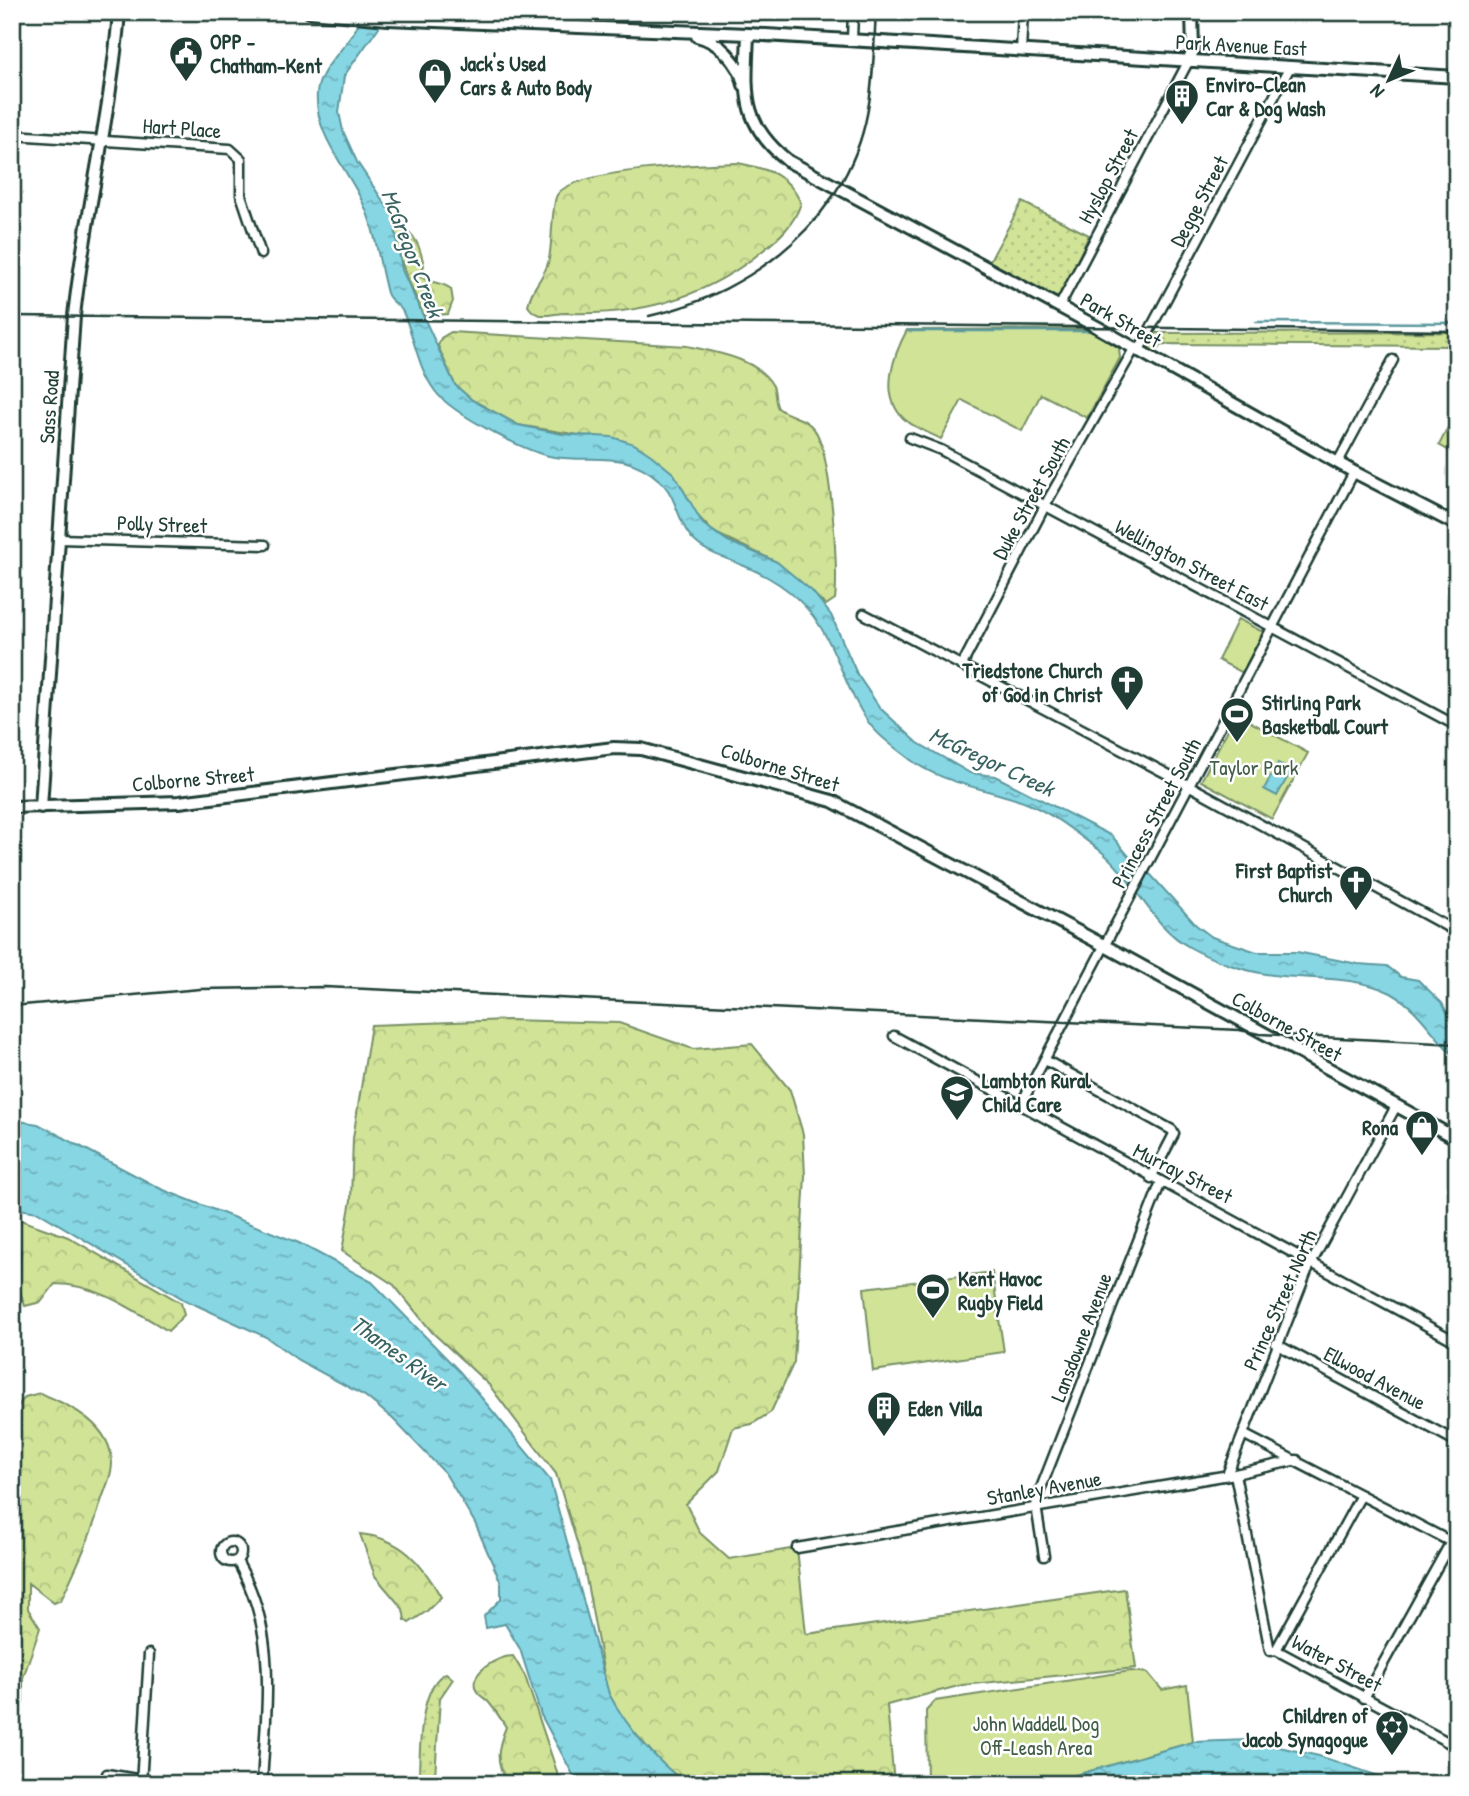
<svg xmlns="http://www.w3.org/2000/svg" width="1469" height="1796" font-family="'Patrick Hand',sans-serif">
	<style>
		.grass { fill: url(#grass-dots); stroke: #789066; stroke-width: 2 }
		.forest { fill: url(#forest-crowns); stroke: #789066; stroke-width: 2 }
		.green { fill: #d0e397; stroke: #789066; stroke-width: 2 }
		.water { fill: url(#water-ripples); stroke: #5d999e; stroke-width: 2 }
		.lines { fill: none; stroke-linecap: round; stroke-linejoin: round }
		.stream { stroke: #5d999e; stroke-width: 2.5 }
		.street-casing { stroke: #1f3d34; stroke-width: 13 }
		.secondary-casing { stroke: #1f3d34; stroke-width: 16 }
		.street { stroke: #fff; stroke-width: 8 }
		.secondary { stroke: #fff; stroke-width: 10 }
		.rail { stroke: #1f3d34; stroke-width: 2.5 }
		.labels { text-anchor: middle; dominant-baseline: central; stroke-width: 5; stroke-linejoin: round; paint-order: stroke }
		.poi-label { font-size: 21px; font-weight: bold; fill: #1f3d34; stroke: #fff; text-anchor: start }
		.street-label { font-size: 21px; fill: #1f3d34; stroke: #fff }
		.park-label { font-size: 21px; fill: #425e48; stroke: #fff }
		.water-label { font-size: 23px; font-style: italic; fill: #396360; stroke: #fff }
	</style>
	<defs>
		<pattern id="grass-dots" width="8" height="8" patternUnits="userSpaceOnUse" patternTransform="scale(1.75)"><rect width="8" height="8" fill="#d0e397"/><path d="M2 2h.1M6 6h.1" fill="none" stroke="#b2c483" stroke-width="1.8" stroke-linecap="round"/></pattern>
		<pattern id="forest-crowns" width="20" height="18" patternUnits="userSpaceOnUse" patternTransform="scale(1.75)"><rect width="20" height="18" fill="#d0e397"/><path d="M2 6a3 3 0 1 1 6 0M12 15a3 3 0 1 1 6 0" fill="none" stroke="#b2c483"/></pattern>
		<pattern id="water-ripples" width="26" height="14" patternUnits="userSpaceOnUse" patternTransform="scale(1.75)"><rect width="26" height="14" fill="#87d6e4"/><path d="M2 4q2-2 4 0t4 0M15 11q2-2 4 0t4 0" fill="none" stroke="#6eafba"/></pattern>
	</defs>
	<rect width="100%" height="100%" fill="#fff"/>
	<filter id="ink" filterUnits="userSpaceOnUse"><feTurbulence type="fractalNoise" baseFrequency=".0143" numOctaves="2"/><feDisplacementMap in="SourceGraphic" scale="14" xChannelSelector="R" yChannelSelector="G"/><feConvolveMatrix kernelMatrix="1 2 1 2 8 2 1 2 1" color-interpolation-filters="sRGB"/></filter>
	<g filter="url(#ink)">
		<path class="grass" d="M1022,202L1089,235L1060,298L1055,300L987,266Z
			M1457,332V346L1162,344L1154,353L1148,349L1156,333Z
			M446,1673L453,1679L440,1698L435,1777L430,1784H422L419,1775C420,1750 419,1685 446,1673Z"/>
		<path class="forest" d="M738,163C768,169 788,174 801,203C794,225 779,238 761,252C704,299 639,316 566,313C550,313 538,321 528,306C531,287 543,280 548,263C553,247 551,204 557,195C573,169 707,164 738,163Z
			M399,227C416,231 421,251 424,266L418,275C428,284 441,281 451,289L453,301L448,314L424,316C411,285 398,263 395,229Z
			M451,332L687,346C714,352 758,358 773,386C776,393 774,401 778,408C789,417 805,417 814,429C831,450 839,570 835,599L826,605L777,562L713,532L695,513L680,484L579,435L518,425L472,400L455,385L438,346L441,338Z
			M508,1020L619,1023L693,1049L752,1044L790,1090L803,1134L805,1176L794,1362L771,1412L752,1424L733,1428L719,1471L686,1504L700,1533L729,1559L797,1548L806,1634L1125,1589L1136,1668L962,1685L887,1705L894,1784H687L665,1767L622,1719L607,1690L583,1562L556,1474L489,1385L432,1332L394,1285L342,1251L351,1200L353,1138L371,1025Z
			M12,1217L68,1237L181,1303L184,1315L168,1331C133,1310 97,1284 55,1284L41,1302L25,1306L18,1286L21,1250L12,1246Z
			M40,1393C70,1405 112,1425 112,1464C112,1477 103,1493 100,1505C90,1539 76,1568 61,1600L54,1603L28,1583V1609L40,1628L23,1678V1702L12,1734V1414L25,1397Z
			M360,1534C401,1538 422,1563 441,1597L427,1611L409,1623L405,1620L403,1609L375,1576Z
			M513,1656L525,1676L561,1784H507C495,1762 497,1749 506,1727C501,1719 496,1711 490,1704C487,1699 481,1697 478,1693C464,1675 497,1656 513,1656Z"/>
		<path class="green" d="M1090,329L1119,348L1120,358L1087,418L1041,394L1022,431L962,400L941,439C930,433 912,427 903,418C879,394 894,354 907,330Z
			M1457,410V455L1439,445Z
			M1238,619L1263,632L1243,673L1218,660Z
			M1236,714L1308,753L1272,819L1201,781Z
			M992,1272L1004,1352L873,1371L864,1288Z
			M1131,1671L1148,1673L1162,1690L1187,1685L1193,1742L1044,1784H927L926,1711L935,1701Z"/>
		<path class="water" d="M362,12H379V27L344,76L339,112L343,131L357,162L393,216L402,270L455,385L472,400L518,425L562,434L612,437L634,444L651,455L674,474L703,524L728,541L777,562L812,591L831,615L857,674L880,708L918,743L970,773L995,776L1112,836L1138,867L1151,875L1196,925L1212,937L1257,952H1297L1358,964L1387,966L1401,977L1418,980L1442,1003L1457,1030V1059C1433,1037 1420,1009 1391,993C1355,975 1311,980 1273,975C1247,972 1214,961 1191,948C1149,925 1135,877 1098,849C1076,833 1052,813 1026,803C987,788 940,784 907,757C894,747 878,736 869,723C845,690 838,649 813,616C793,590 768,575 737,563C724,557 710,554 699,545C676,527 680,498 659,480C625,449 593,463 554,457C527,453 451,413 435,391C417,366 415,339 403,312C399,304 390,302 387,293C378,260 376,226 359,195C343,164 314,131 317,93C320,62 356,44 362,12Z
			M1278,763L1291,771L1277,796L1264,789Z
			M12,1120L38,1124L161,1189L299,1243L372,1282L460,1372L550,1480L609,1694C628,1729 655,1759 686,1784H578L541,1715L520,1649L505,1624L486,1628L484,1616L501,1599V1583L475,1523L445,1473L393,1419L365,1396L298,1360L266,1337L185,1300L38,1212L12,1208Z
			M1249,1740L1319,1756L1402,1784H1044L1193,1742Z"/>
		<g class="lines">
			<path class="stream" d="M1256,322L1457,323
				M908,331H1087"/>
			<g class="street-casing">
				<path id="street" d="M852,40L853,12
					M1021,51L1023,12
					M12,135L230,149L241,159V195L261,254
					M1059,307L1188,62
					M1138,352L1290,67
					M910,438L941,450L1457,726
					M1338,462L1393,360
					M59,539L265,545
					M864,614L1190,786L1457,932
					M962,665L1048,500L1134,349
					M894,1036L1457,1342
					M1045,1060L1172,1130L1174,1134L1151,1178
					M1020,1106L1354,472
					M1276,1344L1457,1442
					M1243,1434L1457,1545
					M1235,1474L1270,1651L1276,1650L1457,1747
					M1227,1475L1307,1271L1395,1108
					M221 1552a10 10 0 1 1 20 0a10 10 0 1 1-20 0Z
					M797,1548L1235,1474L1297,1460
					M1044,1556L1036,1506L1039,1493L1161,1182
					M237,1561C279,1634 266,1703 262,1784
					M1276,1650L1361,1495
					M1364,1698L1457,1531
					M107,1774L166,1784
					M141,1784L149,1654"/>
			</g>
			<g class="secondary-casing">
				<path id="secondary" d="M310,12L388,19L748,34L1457,77
					M748,34C746,90 739,122 788,161L1097,327L1354,472L1457,525
					M697,36C719,41 740,63 744,85
					M1188,62L1193,51L1192,12
					M12,807L179,802L614,748L641,749L832,801L1107,947L1457,1139
					M41,807L74,316C85,214 111,115 119,12"/>
			</g>
			<use href="#street" class="street"/>
			<use href="#secondary" class="secondary"/>
			<path class="rail" d="M12,316L1457,331
				M649,316C754,293 853,215 869,103C874,73 874,42 876,12
				M12,1006L200,989L325,987L1239,1030L1260,1034L1457,1044"/>
		</g>
	</g>
	<defs>
		<g id="civic-pin" transform="scale(1.75)"><path d="M0 17L-7.5 6A9.5 9.5 0 1 1 7.5 6Z" fill="#1f3d34" stroke="#fff"/><path d="M-.6-6.5H3V-4.5H.6V-3L4-1V1h2V6H-6V1h2V-1L-.6-3ZM-1.2 2.5V6h2.4V2.5Z" fill="#fff"/></g>
		<g id="shop-pin" transform="scale(1.75)"><path d="M0 17L-7.5 6A9.5 9.5 0 1 1 7.5 6Z" fill="#1f3d34" stroke="#fff"/><path d="M-5-2.5h2.3a2.7 3.5 0 0 1 5.4 0H5L5.5 6h-11ZM-1.5-2.5h3a1.5 2.3 0 0 0-3 0Z" fill="#fff"/></g>
		<g id="building-pin" transform="scale(1.75)"><path d="M0 17L-7.5 6A9.5 9.5 0 1 1 7.5 6Z" fill="#1f3d34" stroke="#fff"/><path d="M-4-6H4V6H1V3H-1V6H-4ZM-2.5-4.3h1.7v1.8h-1.7ZM.8-4.3h1.7v1.8H.8ZM-2.5-1h1.7V.8h-1.7ZM.8-1h1.7V.8H.8Z" fill="#fff"/></g>
		<g id="church-pin" transform="scale(1.75)"><path d="M0 17L-7.5 6A9.5 9.5 0 1 1 7.5 6Z" fill="#1f3d34" stroke="#fff"/><path d="M-1.2-6h2.4v3.5h3.3v2.4h-3.3V6h-2.4V-.1h-3.3v-2.4h3.3Z" fill="#fff"/></g>
		<g id="stadium-pin" transform="scale(1.75)"><path d="M0 17L-7.5 6A9.5 9.5 0 1 1 7.5 6Z" fill="#1f3d34" stroke="#fff"/><path d="M0-5a6.5 5 0 1 0 0 10a6.5 5 0 1 0 0-10ZM-3.5-1.8h7v3.6h-7Z" fill="#fff"/></g>
		<g id="school-pin" transform="scale(1.75)"><path d="M0 17L-7.5 6A9.5 9.5 0 1 1 7.5 6Z" fill="#1f3d34" stroke="#fff"/><path d="M0-5L7-2L0 1L-7-2ZM-4 1L0 2.5L4 1V4Q0 6-4 4Z" fill="#fff"/></g>
		<g id="synagogue-pin" transform="scale(1.75)"><path d="M0 17L-7.5 6A9.5 9.5 0 1 1 7.5 6Z" fill="#1f3d34" stroke="#fff"/><path d="M0-6.5L5.6 3.2H-5.6ZM0 6.5L5.6-3.2H-5.6Z" fill="#fff"/></g>
	</defs>
	<g fill-rule="evenodd">
		<use href="#civic-pin" x="186" y="53"/>
		<use href="#shop-pin" x="435" y="75"/>
		<use href="#building-pin" x="1182" y="96"/>
		<use href="#church-pin" x="1127" y="682"/>
		<use href="#stadium-pin" x="1237" y="714"/>
		<use href="#church-pin" x="1356" y="882"/>
		<use href="#school-pin" x="957" y="1092"/>
		<use href="#shop-pin" x="1422" y="1127"/>
		<use href="#stadium-pin" x="933" y="1290"/>
		<use href="#building-pin" x="884" y="1408"/>
		<use href="#synagogue-pin" x="1392" y="1727"/>
	</g>
	<g class="labels">
		<g class="poi-label">
			<text x="210" y="41">OPP -<tspan x="210" dy="24">Chatham-Kent</tspan></text>
			<text x="460" y="63">Jack's Used<tspan x="460" dy="24">Cars &amp; Auto Body</tspan></text>
			<text x="1206" y="84">Enviro-Clean<tspan x="1206" dy="24">Car &amp; Dog Wash</tspan></text>
			<text x="1102" y="670" text-anchor="end">Triedstone Church<tspan x="1102" dy="24">of God in Christ</tspan></text>
			<text x="1262" y="702">Stirling Park<tspan x="1262" dy="24">Basketball Court</tspan></text>
			<text x="1332" y="870" text-anchor="end">First Baptist<tspan x="1332" dy="24">Church</tspan></text>
			<text x="982" y="1080">Lambton Rural<tspan x="982" dy="24">Child Care</tspan></text>
			<text x="1398" y="1127" text-anchor="end">Rona</text>
			<text x="958" y="1278">Kent Havoc<tspan x="958" dy="24">Rugby Field</tspan></text>
			<text x="908" y="1408">Eden Villa</text>
			<text x="1368" y="1715" text-anchor="end">Children of<tspan x="1368" dy="24">Jacob Synagogue</tspan></text>
		</g>
		<g class="street-label">
			<text transform="translate(1241 45) rotate(3)">Park Avenue East</text>
			<text transform="translate(182 128) rotate(4)">Hart Place</text>
			<text transform="translate(1108 176) rotate(-62)">Hyslop Street</text>
			<text transform="translate(1199 201) rotate(-62)">Degge Street</text>
			<text transform="translate(1121 320) rotate(30)">Park Street</text>
			<text transform="translate(49 407) rotate(-86)">Sass Road</text>
			<text transform="translate(1031 498) rotate(-61)">Duke Street South</text>
			<text transform="translate(162 524) rotate(2)">Polly Street</text>
			<text transform="translate(1192 565) rotate(28)">Wellington Street East</text>
			<text transform="translate(780 767) rotate(17)">Colborne Street</text>
			<text transform="translate(193 779) rotate(-5)">Colborne Street</text>
			<text transform="translate(1156 813) rotate(-62)">Princess Street South</text>
			<text transform="translate(1287 1026) rotate(29)">Colborne Street</text>
			<text transform="translate(1183 1173) rotate(27)">Murray Street</text>
			<text transform="translate(1280 1300) rotate(-66)">Prince Street North</text>
			<text transform="translate(1081 1337) rotate(-69)">Lansdowne Avenue</text>
			<text transform="translate(1375 1378) rotate(28)">Ellwood Avenue</text>
			<text transform="translate(1044 1488) rotate(-10)">Stanley Avenue</text>
			<text transform="translate(1337 1663) rotate(28)">Water Street</text>
		</g>
		<g class="park-label">
			<text x="1254" y="767">Taylor Park</text>
			<text x="1036" y="1723">John Waddell Dog<tspan x="1036" dy="24">Off-Leash Area</tspan></text>
		</g>
		<g class="water-label">
			<text transform="translate(413 253) rotate(69)">McGregor Creek</text>
			<text transform="translate(992 761) rotate(25)">McGregor Creek</text>
			<text transform="translate(399 1353) rotate(36)">Thames River</text>
		</g>
	</g>
	<rect width="1469" height="1796" fill="none" stroke="#fff" stroke-width="42"/>
	<rect x="21" y="21" width="1427" height="1754" fill="none" stroke="#1f3d34" stroke-width="2.5" filter="url(#ink)"/>
	<g transform="translate(1389 80) rotate(226)" stroke="#ffffff" stroke-width="5" paint-order="stroke">
	<path d="M0-5L12 26L0 18L-12 26Z" fill="#1f3d34"/>
	<text y="-10" font-size="19" font-weight="bold" text-anchor="middle" fill="#1f3d34">N</text>
	</g>
</svg>
